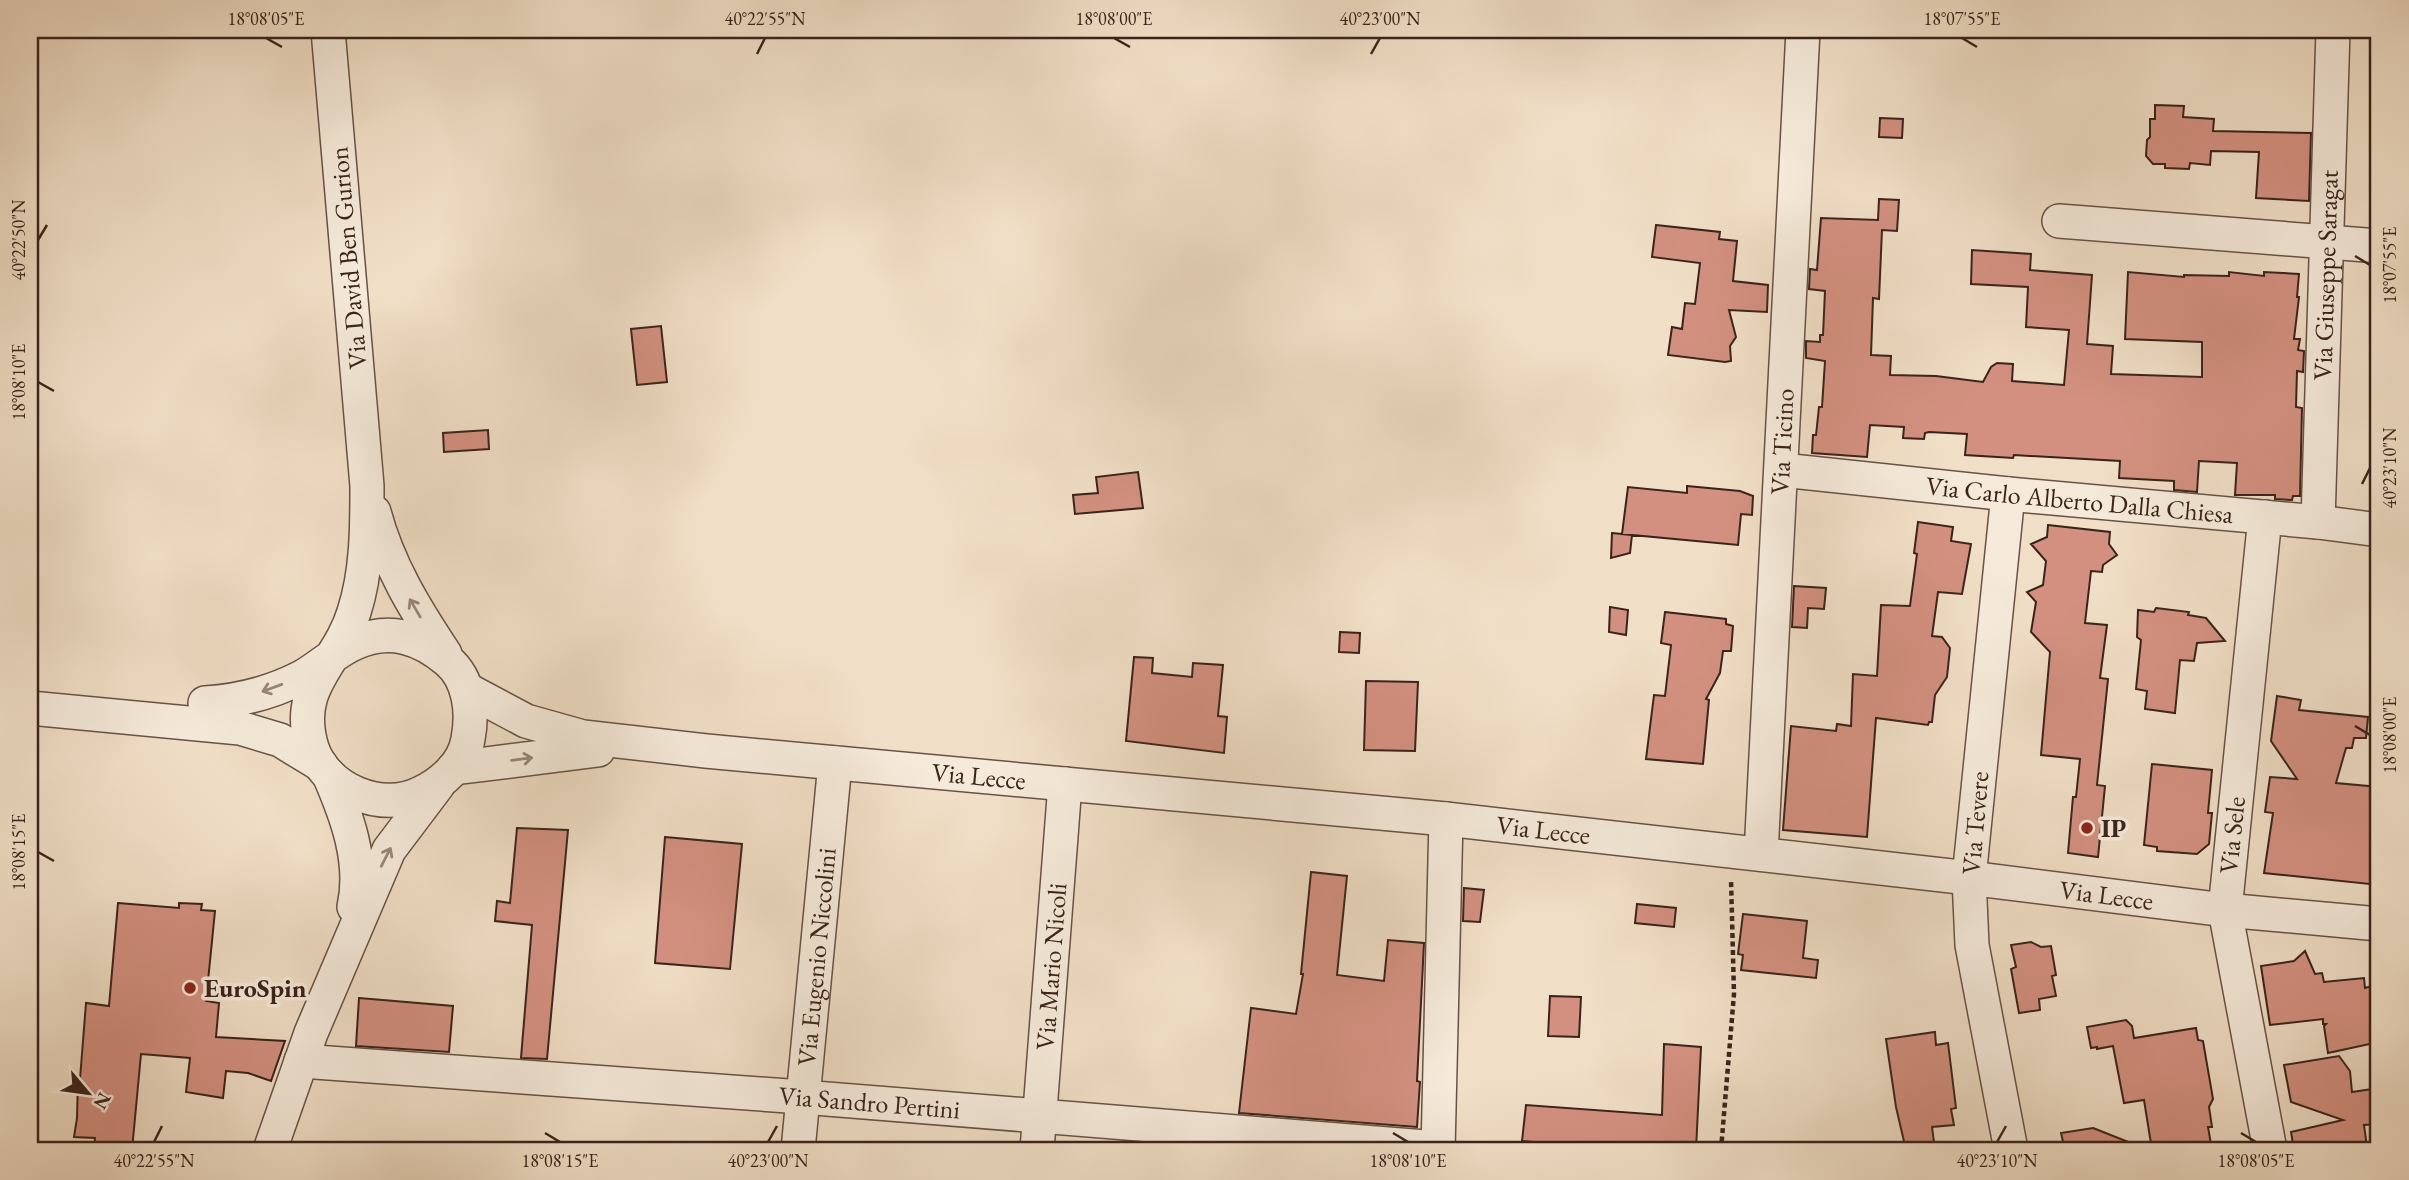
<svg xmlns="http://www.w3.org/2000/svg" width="2409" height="1180" font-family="'EB Garamond',serif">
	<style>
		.building { fill: #d39080; stroke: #3a231b; stroke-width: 2 }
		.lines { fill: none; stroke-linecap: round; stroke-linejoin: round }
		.minor-casing { stroke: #685246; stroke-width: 36 }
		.path { stroke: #3a231b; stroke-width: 4.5; stroke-dasharray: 5 3.5; stroke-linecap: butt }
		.minor { stroke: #f5eada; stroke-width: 33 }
		.oneway { stroke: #98867a }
		.ticks { fill: none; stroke: #3a231b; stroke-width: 2.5 }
		.poi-dot { fill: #8f2418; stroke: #f5eada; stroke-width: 2.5 }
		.labels { text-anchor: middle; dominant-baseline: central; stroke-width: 7; stroke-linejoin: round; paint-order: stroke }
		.street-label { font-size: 26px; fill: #3a231b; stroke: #f5eada }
		.poi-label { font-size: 26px; font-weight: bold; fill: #3a231b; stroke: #f5eada; text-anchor: start }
		.neatline { fill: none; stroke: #3a231b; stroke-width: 2.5 }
		.ticks-label { font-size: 18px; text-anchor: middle; fill: #3a231b }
	</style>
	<rect width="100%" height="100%" fill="#f0dec6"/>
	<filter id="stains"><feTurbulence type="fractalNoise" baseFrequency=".00286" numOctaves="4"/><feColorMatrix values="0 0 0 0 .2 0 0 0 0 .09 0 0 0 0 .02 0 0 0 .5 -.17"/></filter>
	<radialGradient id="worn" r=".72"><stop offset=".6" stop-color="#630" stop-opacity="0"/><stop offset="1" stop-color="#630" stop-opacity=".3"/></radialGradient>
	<path class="building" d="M2155,105L2184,106L2183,117L2214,119L2213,131L2311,133L2309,201L2256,198L2259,152L2211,151L2210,165L2190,163L2189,169L2165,168V164H2153L2146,156L2147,140L2150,137V119H2155Z
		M1880,118L1903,119L1902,138L1879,137Z
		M1879,199L1899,200L1897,231L1882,230L1879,299L1873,298L1871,355L1891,356L1890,375L1936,376L1983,382L1991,367L1997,363L2013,364L2012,381L2064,385L2069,330L2026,327L2028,287L1971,284L1972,250L2031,254L2030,270L2092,275L2087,344L2113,346L2111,374L2202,377V342L2125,339L2128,272L2184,277V275L2229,276V272L2264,276V272L2299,274L2297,297H2299L2294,339H2300L2298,350L2304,351L2303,372L2297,371L2296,407L2302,408L2300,496H2293L2292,500L2275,499V495H2235L2237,463L2199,461L2197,492L2174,490V481L2119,478L2120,461L2014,455L2013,458L1965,455L1967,434L1929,432L1925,433L1924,439L1903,438L1904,427L1870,425L1867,457L1812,453L1813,435H1816L1819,407H1822L1825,361L1806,358V341L1820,342V335H1823L1825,291L1809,289L1810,269L1817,270L1821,218L1878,220Z
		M1656,225L1720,232L1719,239L1737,241L1733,281L1768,285L1767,312L1729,310L1736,337L1730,346L1731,361L1725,362L1668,355L1672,327L1682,329L1685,303L1695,304L1700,263L1652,257Z
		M661,326L667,382L637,385L631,329Z
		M488,430L489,449L444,452L443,433Z
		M1138,472L1143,508L1075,514L1073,495L1098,493L1096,477Z
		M1687,486L1740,491L1753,496L1752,515L1741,514L1738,545L1622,534L1628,487L1687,493Z
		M1918,522L1953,527L1951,541L1971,544L1962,594L1938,592L1932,636L1942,637L1950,648L1947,677L1935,695L1932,722H1929L1928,725L1876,718L1867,837L1783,830L1791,726L1836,731L1837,724L1851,726L1853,674L1877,676L1881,605L1910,606L1917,554L1914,553Z
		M2048,525L2110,532L2109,544L2117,555L2103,565L2102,572L2091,571L2085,623L2107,625L2100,678L2108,679L2097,785L2105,786L2098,857L2068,853L2073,797H2076L2080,759L2041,755L2050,652L2031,632L2036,602L2027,592L2043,585L2046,561L2031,544L2047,537Z
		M1612,533L1632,535L1630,553L1611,558Z
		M1794,586L1826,588L1824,609L1808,608L1807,628L1792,627Z
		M1610,607L1628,610L1626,635L1609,632Z
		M2156,608L2189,612L2188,615L2206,618L2225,641L2197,643L2194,661L2180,660L2175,713L2145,709L2147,691L2136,689L2141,640L2137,637L2138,610L2154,612Z
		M1665,612L1726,619V624L1733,626L1731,651H1723L1720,673L1706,699L1709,700L1703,764L1646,759L1654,695L1665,696L1671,645L1661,643Z
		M1340,632L1360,633L1359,653L1339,652Z
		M1134,657L1153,658L1152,673L1192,677L1193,663L1223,665L1218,716L1227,717L1224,753L1126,741Z
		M1366,681L1418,682L1415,751L1364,750Z
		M2277,696L2301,700L2299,710L2368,717L2366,738H2354L2352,748H2346L2336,783L2379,787V885L2264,873L2273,813L2265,812L2270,777L2297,779L2271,741Z
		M2152,764L2212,770L2208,813H2212L2209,844L2197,854L2157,851V847L2144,845Z
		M517,828L568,830L547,1059L521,1058L532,925L495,921L497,901L510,903Z
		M665,837L742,844L730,969L655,963Z
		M1311,872L1347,876L1337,975L1384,981L1388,940L1424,943L1417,1081L1420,1082L1417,1127L1239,1113L1251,1008L1296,1014L1303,974H1301Z
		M1464,888L1484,890L1480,922L1463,921Z
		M118,903L179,908V903L202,904L201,910L215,911L206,1001L219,1003L216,1037L285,1041L271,1081L248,1073L226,1071L223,1098L186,1092L190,1058L141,1054L132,1150H94L95,1138L74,1137L77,1118L78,1080L80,1079L86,1003L109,1006Z
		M1637,904L1676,908L1674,927L1635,923Z
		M1743,914L1807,921L1803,958L1818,960L1816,978L1741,970L1743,955L1738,954Z
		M2031,942L2041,947L2051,946L2056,975L2052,976L2056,996L2039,999L2040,1010L2019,1013L2011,969L2016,967L2011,945Z
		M2305,951L2315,974L2322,973L2324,982L2364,978L2365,988L2379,984V1042L2328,1053L2324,1026L2326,1024H2323V1019L2270,1025L2261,966L2294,961Z
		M1550,996L1581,997L1579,1037L1548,1036Z
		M359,998L453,1006L449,1052L356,1046Z
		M2126,1020L2132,1026L2134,1038L2196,1028L2198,1040L2203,1041L2213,1099L2209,1107L2212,1127H2208L2212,1150H2152L2144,1100L2124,1103L2113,1046L2097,1049V1047L2091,1048L2087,1027Z
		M1935,1032L1936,1045L1948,1043L1956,1108L1951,1109L1954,1125L1932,1127L1935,1150H1906L1896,1107L1886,1039Z
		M1664,1044L1701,1047L1696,1150H1635L1522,1141L1526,1105L1662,1115Z
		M2339,1056L2350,1071L2352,1092L2379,1088V1124L2364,1125L2367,1147L2363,1148L2364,1150H2294L2291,1132L2343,1120L2291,1102L2284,1065Z
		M2093,1128L2146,1149V1150H2065L2061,1133Z"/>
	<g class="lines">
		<g class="minor-casing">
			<g id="minor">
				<path d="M2059,221L2379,246"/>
				<path id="s1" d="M1782,470L2008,494L2318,522L2379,530"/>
				<path d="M2008,494L1969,878L1972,945L2011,1150"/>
				<path d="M374,512C388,565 415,609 445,654"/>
				<path d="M2265,517L2225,910L2270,1150"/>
				<path id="s2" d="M2318,522L2333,30"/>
				<path id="s3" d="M466,689L526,721L583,737L706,751L1446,819L1969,878L2225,910L2379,924"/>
				<path d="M205,703C238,701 273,692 302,677C320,667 336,651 355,643C390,627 421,638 448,661C470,680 473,713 468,739C464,764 442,783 421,793C382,813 326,790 312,748C293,685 338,665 354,612C367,572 367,528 367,486L328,30"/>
				<path d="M30,708L240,728L280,740L321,765"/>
				<path d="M454,768L598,750"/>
				<path d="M329,775C347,816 364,862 354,907"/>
				<path id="s4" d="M1761,854L1803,30"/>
				<path id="s5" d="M301,1061L802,1097L1438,1148"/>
				<path d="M270,1150L311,1033L389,850L438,785"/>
				<path id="s6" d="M798,1150L835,763"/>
				<path id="s7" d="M1037,1150L1065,784"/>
				<path d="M1438,1150L1446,819"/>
			</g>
		</g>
		<path class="path" d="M1721,1150L1734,994L1731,879"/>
		<use href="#minor" class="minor"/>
	</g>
	<defs><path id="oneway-shaft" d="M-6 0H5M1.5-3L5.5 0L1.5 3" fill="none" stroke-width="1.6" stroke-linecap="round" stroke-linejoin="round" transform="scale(1.75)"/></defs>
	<g class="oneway">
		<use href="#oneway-shaft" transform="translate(415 608) rotate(-120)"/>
		<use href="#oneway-shaft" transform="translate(272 688) rotate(160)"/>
		<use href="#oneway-shaft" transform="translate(522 759) rotate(-7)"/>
		<use href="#oneway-shaft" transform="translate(386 857) rotate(-63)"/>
	</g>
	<path class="ticks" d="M266,38L282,47M1114,38L1130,47M1962,38L1977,47M757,54L765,38M1371,54L1380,38M38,240L47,225M2355,256L2370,265M38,382L54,391M2362,484L2370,468M2355,726L2370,735M38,852L54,861M545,1133L560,1142M1393,1133L1408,1142M2241,1133L2256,1142M154,1142L162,1126M768,1142L777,1126M1997,1142L2006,1126"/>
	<g class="poi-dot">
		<circle cx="2087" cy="828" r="7"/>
		<circle cx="190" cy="988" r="7"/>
	</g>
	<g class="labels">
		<g class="street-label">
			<text transform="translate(348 258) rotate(-95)">Via David Ben Gurion</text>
			<text stroke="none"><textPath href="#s2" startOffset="247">Via Giuseppe Saragat</textPath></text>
			<text stroke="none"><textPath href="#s4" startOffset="413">Via Ticino</textPath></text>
			<text stroke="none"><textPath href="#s1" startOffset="299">Via Carlo Alberto Dalla Chiesa</textPath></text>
			<text stroke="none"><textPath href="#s3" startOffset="525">Via Lecce</textPath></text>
			<text transform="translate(1975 823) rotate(-85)">Via Tevere</text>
			<text stroke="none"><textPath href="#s3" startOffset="1092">Via Lecce</textPath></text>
			<text transform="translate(2232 835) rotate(-84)">Via Sele</text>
			<text stroke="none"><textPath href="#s3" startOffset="1659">Via Lecce</textPath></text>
			<text stroke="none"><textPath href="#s6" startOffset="194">Via Eugenio Niccolini</textPath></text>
			<text stroke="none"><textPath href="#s7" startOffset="184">Via Mario Nicoli</textPath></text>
			<text stroke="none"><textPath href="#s5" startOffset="570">Via Sandro Pertini</textPath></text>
		</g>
		<g class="poi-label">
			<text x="2101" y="828">IP</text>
			<text x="204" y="988">EuroSpin</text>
		</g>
	</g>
	<rect width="2409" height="1180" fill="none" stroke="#f0dec6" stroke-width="77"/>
	<g transform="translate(88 1093) rotate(119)" stroke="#f5eada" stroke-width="5" paint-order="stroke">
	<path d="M0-5L12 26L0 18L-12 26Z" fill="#3a231b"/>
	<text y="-10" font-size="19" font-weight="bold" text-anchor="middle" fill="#3a231b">N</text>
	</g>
	<rect x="38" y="38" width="2332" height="1104" class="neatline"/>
	<g class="ticks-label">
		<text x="266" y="25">18°08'05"E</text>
		<text x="765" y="25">40°22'55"N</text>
		<text x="1114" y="25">18°08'00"E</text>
		<text x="1380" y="25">40°23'00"N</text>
		<text x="1962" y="25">18°07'55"E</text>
		<text transform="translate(19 240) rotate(-90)" y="6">40°22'50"N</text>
		<text transform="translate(2390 265) rotate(-90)" y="6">18°07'55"E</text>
		<text transform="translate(19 382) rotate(-90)" y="6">18°08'10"E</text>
		<text transform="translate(2390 468) rotate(-90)" y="6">40°23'10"N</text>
		<text transform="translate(2390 735) rotate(-90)" y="6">18°08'00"E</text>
		<text transform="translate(19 852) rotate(-90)" y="6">18°08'15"E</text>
		<text x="154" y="1167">40°22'55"N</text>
		<text x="560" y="1167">18°08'15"E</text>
		<text x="768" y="1167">40°23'00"N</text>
		<text x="1408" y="1167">18°08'10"E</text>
		<text x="1997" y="1167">40°23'10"N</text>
		<text x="2256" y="1167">18°08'05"E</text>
	</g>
	<rect width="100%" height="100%" filter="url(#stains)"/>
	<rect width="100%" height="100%" fill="url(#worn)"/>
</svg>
